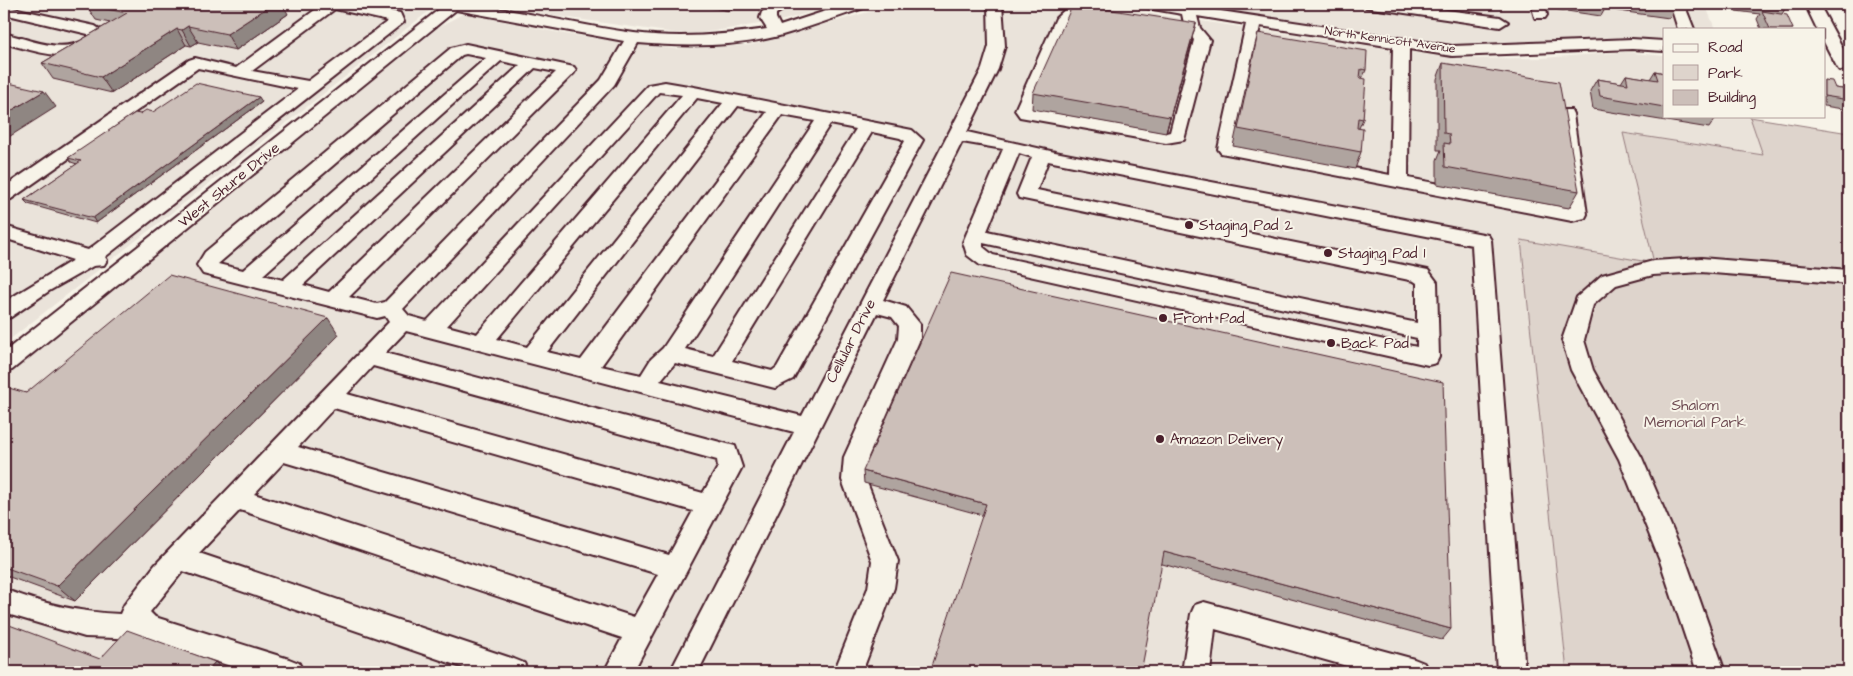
<svg xmlns="http://www.w3.org/2000/svg" width="1853" height="676" font-family="'Architects Daughter',sans-serif">
	<style>
		.built { fill: #eae3da }
		.green { fill: #ded4cc; stroke: #947a7c }
		.lines { fill: none; stroke-linecap: round; stroke-linejoin: round }
		.minor-casing { stroke: #4a1f2b; stroke-width: 4 }
		.minor { fill: #f7f3e8; fill-rule: evenodd }
		.wall { fill: #afa49f; stroke: #4a1f2b }
		.shaded-wall { fill: #8f8682; stroke: #4a1f2b }
		.building { fill: #ccbfb9; stroke: #4a1f2b }
		.poi-dot { fill: #4a1f2b; stroke: #f7f3e8; stroke-width: 2 }
		.labels { text-anchor: middle; dominant-baseline: central; stroke-width: 4; stroke-linejoin: round; paint-order: stroke }
		.far-street-label { font-size: 12px; fill: #4a1f2b; stroke: #f7f3e8 }
		.street-label { font-size: 15px; fill: #4a1f2b; stroke: #f7f3e8 }
		.poi-label { font-size: 15px; fill: #4a1f2b; stroke: #f7f3e8; text-anchor: start }
		.park-label { font-size: 15px; fill: #6f4c53; stroke: #f7f3e8 }
	</style>
	<rect width="100%" height="100%" fill="#f7f3e8"/>
	<filter id="ink" filterUnits="userSpaceOnUse"><feTurbulence type="fractalNoise" baseFrequency=".02" numOctaves="2"/><feDisplacementMap in="SourceGraphic" scale="10" xChannelSelector="R" yChannelSelector="G"/><feConvolveMatrix kernelMatrix="1 2 1 2 8 2 1 2 1" color-interpolation-filters="sRGB"/></filter>
	<g filter="url(#ink)">
		<path class="built" d="M4,4H438L4,344Z
			M490,4H838L784,20L689,35L556,16Z
			M897,4H1085L1458,59L1542,58L1625,52L1664,56V116H1750L1764,155L1624,133L1655,263L1521,241L1567,672H4V377L439,27L464,13L565,34L676,49L751,45Z
			M1188,4H1705L1715,29H1664V38L1449,44Z"/>
		<path class="green" d="M1750,117L1849,133V672H1567L1521,240L1654,263L1623,133L1763,155Z"/>
		<g class="lines">
			<g class="minor-casing">
				<path id="minor" d="M323,4H355L400,13L404,22L105,257L107,260L104,265L93,266L49,291L11,317L4,319V302L73,260L4,238V226L88,250L298,89L198,68L11,199L4,201V187L189,60L195,58L236,68ZM335,9L388,21L308,81L252,71Z
					M439,4C505,4 569,25 634,33C679,39 722,35 767,29L760,18L762,12L774,4H792L776,14V18L780,26L847,4H868L866,7C837,17 808,28 779,36C734,47 684,47 638,43L614,85L403,309L409,316L427,321L648,85L665,82L694,87L912,130L923,140L793,379L775,388L675,363L660,381L802,416L982,69L989,46L988,4H1002L1005,46L998,69L967,132L1055,152L1488,235L1491,240L1525,672H1497L1472,245L1048,161L1037,190L1428,270L1437,282L1439,357L1436,363L1428,365L980,265L967,255L963,242L1003,149L962,142L883,300L906,307L920,324V339L868,457L866,480L898,561L894,588L862,672H834L868,588L872,561L842,480L844,457L898,339L899,326L892,317L877,313L698,672H670L794,432L406,331L385,353L735,446L742,467L633,672H604L622,638L240,510L199,553L514,659L524,663L528,672H476L183,571L150,612L155,617L289,659L299,663L303,672H249L147,639L85,637L4,613V589C43,604 78,612 120,614L124,605L155,565L389,322L385,316L377,318L203,274L197,265L205,252L451,48L466,44L574,67L576,70L574,73L349,297L377,304L385,302L601,80L624,41L456,10L12,370L4,372V352L442,7ZM466,54L486,58L243,270L218,264L462,55ZM501,61L520,65L283,280L263,275ZM535,68L556,72L329,292L303,285ZM659,92L682,95L477,334L447,326ZM697,98L723,103L527,347L497,339ZM738,106L767,112L581,360L547,352ZM782,115L815,121L663,348L651,359L641,375L601,366ZM830,124L856,129L713,356L685,349ZM872,132L900,138L905,141L777,367L772,371L732,361ZM1019,153L1032,157L1017,194L1019,198L1414,281L1417,283V323L987,231ZM983,243L1417,338V347L993,255L983,247ZM373,366L717,460L718,467L703,493L347,394ZM334,408L693,511L669,555L298,447ZM284,462L658,574L634,617L254,494Z
					M1071,4H1086L1071,20L1032,109L1166,133L1170,132L1194,40L1185,28L1182,14L1147,8L1142,7L1140,4L1188,6L1452,46L1632,39L1664,41V51L1632,49L1452,56L1409,49L1408,178L1568,208L1557,114L1559,110H1571L1573,114L1587,214L1585,218L1572,221L1221,153L1218,149L1246,24L1197,16L1200,28L1210,40L1184,140L1166,143L1020,117L1015,110L1056,18ZM1260,26L1393,47L1390,175L1236,145Z
					M1364,4H1401L1500,17L1508,22L1500,27L1371,8L1366,7Z
					M1531,4H1545L1547,15L1545,18H1535Z
					M1670,4H1684L1694,29H1678Z
					M1805,4H1819L1849,60V71L1839,70L1837,67L1824,42V29H1817Z
					M4,6L95,26L104,32V40C84,69 30,50 4,43V33C31,40 63,55 88,38V34L4,14Z
					M1701,258L1849,270V284L1701,272L1653,275L1616,285L1593,305L1584,340L1593,370L1642,458L1686,561L1725,672H1697L1660,561L1619,459L1571,370L1562,340L1577,297L1602,275L1653,261Z
					M1204,602L1414,659L1424,663L1428,672H1368L1215,629L1210,672H1182L1191,614L1195,605Z"/>
			</g>
			<use href="#minor" class="minor"/>
		</g>
		<path class="wall" d="M692,4H737L730,11Z
			M1552,4H1677L1669,18L1605,9L1601,16L1553,9Z
			M1733,4H1783L1785,9L1782,14L1793,29H1761L1757,19L1760,14L1736,11Z
			M86,5L288,14L236,50L198,42L191,46L186,45L112,93L53,79L42,63L110,23L96,20Z
			M1258,33L1366,70L1362,79L1363,119L1359,128L1361,152L1355,169L1233,146L1254,49Z
			M1192,38L1166,133L1032,109L1033,93Z
			M1443,63L1579,191L1569,208L1437,184V160L1441,150H1437V79Z
			M1655,71L1664,73V116H1717L1709,128L1593,109L1590,91L1597,79L1621,83L1626,75L1650,79Z
			M1824,80L1835,88L1849,90V110L1824,106Z
			M262,102L96,223L28,204L24,200L77,164L71,162L68,158L140,114L153,112Z
			M339,335L75,601L4,575V392L26,393Z
			M863,471L1451,629L1442,640L864,483Z"/>
		<path class="shaded-wall" d="M273,4H283L288,14L236,50L227,34Z
			M729,4H737L730,11Z
			M1196,23L1192,38L1166,133L1170,117Z
			M188,26L198,42L191,46L182,30Z
			M177,29L186,45L112,93L101,77Z
			M4,48L8,54L4,57Z
			M44,91L56,107L4,140V115Z
			M259,97L262,102L96,223L93,218Z
			M328,318L339,335L75,601L57,586Z
			M215,662L226,672H206Z"/>
		<path class="building" d="M87,4H273L227,34L188,26L182,30L177,29L101,77L42,63L127,13L86,5Z
			M1073,4L1196,23L1170,117L1033,93Z
			M1750,4H1783L1785,9Z
			M1762,11L1787,15L1793,29H1770Z
			M1258,33L1367,51L1366,70L1361,69L1360,78L1366,79L1363,119L1358,118L1357,128L1363,129L1361,152L1238,129Z
			M1443,63L1559,82L1579,191L1445,167L1444,143L1450,144L1449,134L1444,133Z
			M1655,71L1664,73V107L1600,96L1597,79L1628,84L1626,75L1658,80Z
			M1824,80L1832,81L1835,88L1849,90V100L1824,96Z
			M4,82L44,91L4,115Z
			M196,83L259,97L93,218L24,200L81,161L68,158L135,113L140,114L146,110L153,112Z
			M951,273L1443,382L1451,629L1164,552L1141,672H930L986,504L863,471Z
			M169,275L328,318L57,586L4,567V392L9,388L26,393Z
			M4,623L100,659L127,630L215,662L206,672H4Z"/>
	</g>
	<g class="poi-dot">
		<circle cx="1189" cy="225" r="5"/>
		<circle cx="1328" cy="253" r="5"/>
		<circle cx="1163" cy="318" r="5"/>
		<circle cx="1331" cy="343" r="5"/>
		<circle cx="1160" cy="439" r="5"/>
	</g>
	<g class="labels">
		<g class="far-street-label">
			<text transform="translate(1390 40) rotate(8)">North Kennicott Avenue</text>
		</g>
		<g class="street-label">
			<text transform="translate(229 185) rotate(-39)">West Shure Drive</text>
			<text transform="translate(851 341) rotate(-63)">Cellular Drive</text>
		</g>
		<g class="poi-label">
			<text x="1199" y="225">Staging Pad 2</text>
			<text x="1338" y="253">Staging Pad 1</text>
			<text x="1173" y="318">Front Pad</text>
			<text x="1341" y="343">Back Pad</text>
			<text x="1170" y="439">Amazon Delivery</text>
		</g>
		<g class="park-label">
			<text x="1695" y="405">Shalom<tspan x="1695" dy="17">Memorial Park</tspan></text>
		</g>
	</g>
	<rect width="1853" height="676" fill="none" stroke="#f7f3e8" stroke-width="20"/>
	<rect x="10" y="10" width="1833" height="656" fill="none" stroke="#4a1f2b" stroke-width="2" filter="url(#ink)"/>
	<rect x="1663" y="28" width="162" height="90" fill="#f7f3e8" stroke="#b29e9c"/>
	<rect x="1673" y="44" width="25" height="8" fill="#f7f3e8" stroke="#b29e9c"/>
	<text x="1708" y="52" font-size="15" fill="#4a1f2b">Road</text>
	<rect x="1673" y="65" width="25" height="15" fill="#ded4cc" stroke="#b29e9c"/>
	<text x="1708" y="78" font-size="15" fill="#4a1f2b">Park</text>
	<rect x="1673" y="90" width="25" height="15" fill="#ccbfb9" stroke="#b29e9c"/>
	<text x="1708" y="102" font-size="15" fill="#4a1f2b">Building</text>
</svg>
